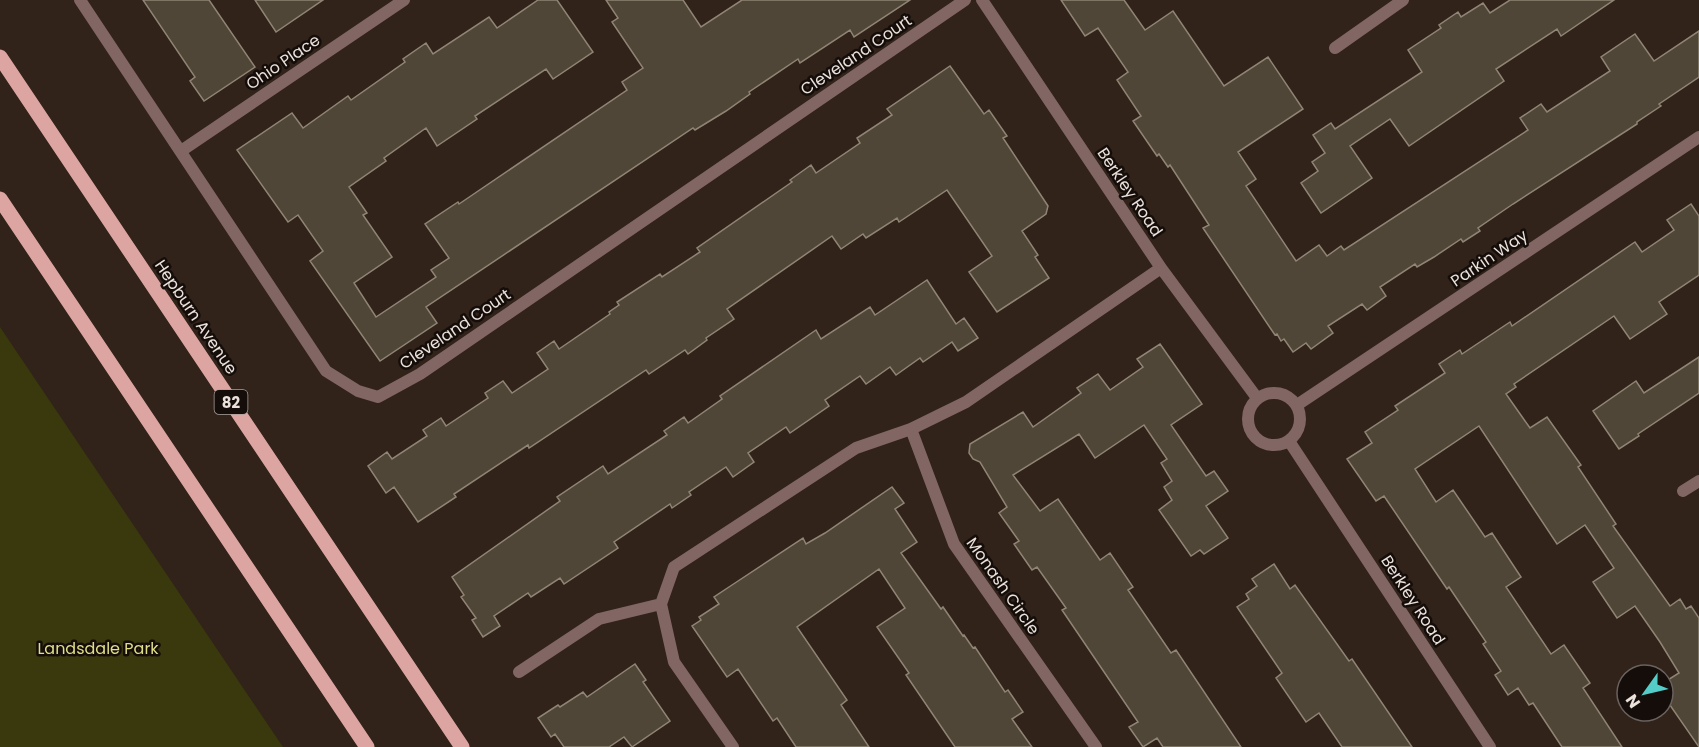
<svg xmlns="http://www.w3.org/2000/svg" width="1699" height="747" font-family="Poppins,sans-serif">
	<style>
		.green { fill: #3a380d }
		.building { fill: #4f4637; stroke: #908575; stroke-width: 1.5 }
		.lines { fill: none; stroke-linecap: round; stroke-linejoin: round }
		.street { stroke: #816664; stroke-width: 12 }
		.primary { stroke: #dda5a1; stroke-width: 15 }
		.labels { text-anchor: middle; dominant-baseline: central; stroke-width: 5; stroke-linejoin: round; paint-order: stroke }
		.shield { fill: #140d0a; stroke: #aba29d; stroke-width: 1.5 }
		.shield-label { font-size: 15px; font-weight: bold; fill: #ece2dc }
		.street-label { font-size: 16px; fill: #ece2dc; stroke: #140d0a }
		.park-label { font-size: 16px; fill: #e0de87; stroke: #140d0a }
	</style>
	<rect width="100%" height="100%" fill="#31221a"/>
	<path class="green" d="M0,327L283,747H0Z"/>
	<path class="building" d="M143,0H209L255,67L204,101L190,81L195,77Z
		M255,0H323L276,32Z
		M538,0H557L593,52L553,79L546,69L475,116L477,119L437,146L426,128L384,158L386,161L349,187L367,213L363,215L392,257L354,283L376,317L436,277L431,270L449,258L425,224L458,202L459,204L627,90L622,82L643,68L612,22L618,18L606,0H683L701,27L742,0H910L854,37L850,30L800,63L798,59L749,92L750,94L726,111L695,130L693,128L426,307L437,323L380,361L310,261L323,251L298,215L288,222L237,150L292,113L303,128L348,96L351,100L405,62L403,59L426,43L433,54L489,17L497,28Z
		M1061,0H1124L1145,30L1173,11L1224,86L1268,57L1303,109L1238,152L1256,179L1246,186L1296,261L1319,245L1327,256L1341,246L1344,250L1528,130L1520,118L1541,104L1547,112L1610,71L1601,57L1635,34L1654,61L1699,31V77L1659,104L1661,106L1637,122V124L1513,204L1478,228L1480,231L1463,242L1461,239L1434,257L1417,267L1415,264L1380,287L1386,296L1367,310L1362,304L1328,326L1333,333L1311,349L1306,343L1293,352L1284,339L1281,341L1277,334L1275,335L1203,228L1209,225L1170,165L1168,167L1159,154L1157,156L1133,121L1141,116L1117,80L1128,72L1098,28L1085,36Z
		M1510,0H1614L1561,36L1557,29L1496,69L1504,81L1409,146L1390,119L1350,146L1372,178L1321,213L1301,183L1318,171L1312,162L1325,153L1313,135L1331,123L1335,129L1422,72L1408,50L1441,28L1439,25L1458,12L1461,17L1483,3L1490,13Z
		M950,66L984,114L989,110L1007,136L1003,138L1048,206L1046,214L1022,231L1038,255L1035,257L1049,278L997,312L969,272L992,256L947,190L899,222L897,218L866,238L863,234L841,249L832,236L727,309L734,319L706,338L707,340L688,354L685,350L649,374L646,370L529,448L528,445L454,494L456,497L418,522L394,487L386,493L368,466L387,452L392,459L427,436L423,430L441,418L446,426L488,398L485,393L503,381L512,393L548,369L537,353L554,341L559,349L610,314L609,312L619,305L617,302L660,274L662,277L700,252L697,248L792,182L790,180L811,165L816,173L860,143L857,138L892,115L887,109Z
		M1691,204L1699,216V275L1659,302L1667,314L1630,339L1614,316L1514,384L1516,387L1506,394L1530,428L1547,417L1581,465L1578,467L1616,524L1613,526L1670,606L1680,599L1686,609L1691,606L1699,618V747L1663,695V683L1679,673L1660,642L1635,606L1617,618L1593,582L1614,568L1585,525L1557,544L1479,426L1415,469L1436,502L1453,490L1485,537L1492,533L1521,577L1506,587L1551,654L1564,645L1590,683L1583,688L1622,747H1562L1533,703L1529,705L1518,688L1508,695L1495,675L1501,671L1483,644L1486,642L1449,587L1447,589L1384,496L1376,501L1347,459L1372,443L1365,432L1398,410L1395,406L1445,373L1439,364L1460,350L1462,354L1510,322L1512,326L1635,242L1642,252L1674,230L1667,220Z
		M927,280L956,324L964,318L978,338L958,351L952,342L923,362L920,358L896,375L890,367L866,384L860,376L825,400L829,406L790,433L786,427L748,453L754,462L733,477L726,467L689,492L691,495L672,508L670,504L614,542L618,548L564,584L560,578L531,597L528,593L494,616L500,626L483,637L472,620L476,618L461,597L464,595L452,577L560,501L557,497L603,466L608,474L667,435L664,431L684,417L688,423L722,399L720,396L816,330L821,339L870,307L875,315Z
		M1160,344L1202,404L1171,425L1206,476L1214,471L1228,491L1206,506L1228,538L1204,554L1200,550L1191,556L1159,510L1172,500L1164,487L1172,481L1161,463L1167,459L1144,425L1095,458L1079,434L1013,475L1040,511L1058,499L1100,560L1110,553L1133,587L1128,590L1171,653L1176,650L1241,747H1163L1157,738L1143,747L1129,727L1138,722L1062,610L1066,608L1037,567L1032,570L1014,544L1019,541L999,513L1007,507L980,462L973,459L969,453L970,444L1023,412L1033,427L1081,393L1077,388L1098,374L1110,390L1143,367L1137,359Z
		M1699,357V393L1638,434L1639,436L1619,449L1593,411L1636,381L1644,393Z
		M892,487L904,503L895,509L917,542L901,553L941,609L943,607L963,636L964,635L973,648L975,647L1005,692L1008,690L1023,712L1012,719L1032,747H955L906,675L909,673L877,627L905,608L879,569L797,627L847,700L841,705L869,747H796L777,718L773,721L738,669L727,677L692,626L701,620L699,617L719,604L714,597L732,585L803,538L806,544L825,533Z
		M1274,564L1290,589L1295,585L1349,661L1352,659L1412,747H1342L1319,713L1306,722L1276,678L1282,673L1237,607L1249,599L1246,594L1257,586L1252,579Z
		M635,664L646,680L643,682L670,721L632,747L624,737L609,747H564L555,734L551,737L538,718L558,705L560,707L583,692L587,697Z"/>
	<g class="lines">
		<path class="street" d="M80,0L326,371L358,391L378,397L420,374L965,0
			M982,0L1161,268L1257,398
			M1335,48L1403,0
			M181,151L404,0
			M1248 419a26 26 0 1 1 52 0a26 26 0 1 1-52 0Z
			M1297,405L1699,137
			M911,429L954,544L1096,747
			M1289,441L1490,747
			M1683,491L1699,481
			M519,672L599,619L661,604
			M733,747L674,662L661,604L674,567L856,448L911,429L966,402L1161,268"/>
		<path class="primary" d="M0,57L462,747
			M0,199L367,747"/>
	</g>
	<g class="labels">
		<rect class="shield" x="214.5" y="390" width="33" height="24" rx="4.5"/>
		<g class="shield-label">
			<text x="231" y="402">82</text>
		</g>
		<g class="street-label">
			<text transform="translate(856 55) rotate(-34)">Cleveland Court</text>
			<text transform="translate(283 62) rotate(-34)">Ohio Place</text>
			<text transform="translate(1130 192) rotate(56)">Berkley Road</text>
			<text transform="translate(1489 258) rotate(-34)">Parkin Way</text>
			<text transform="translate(196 317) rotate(56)">Hepburn Avenue</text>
			<text transform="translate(455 329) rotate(-34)">Cleveland Court</text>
			<text transform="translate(1003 586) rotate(55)">Monash Circle</text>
			<text transform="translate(1413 600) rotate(57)">Berkley Road</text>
		</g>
		<g class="park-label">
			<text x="98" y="648">Landsdale Park</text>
		</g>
	</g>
	<g transform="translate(1645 693) rotate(236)"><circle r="28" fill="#140d0a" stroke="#6a625e" stroke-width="1.5"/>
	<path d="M0-4.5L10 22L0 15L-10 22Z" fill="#54cdc8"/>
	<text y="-9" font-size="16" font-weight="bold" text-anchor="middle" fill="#ece2dc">N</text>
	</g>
</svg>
